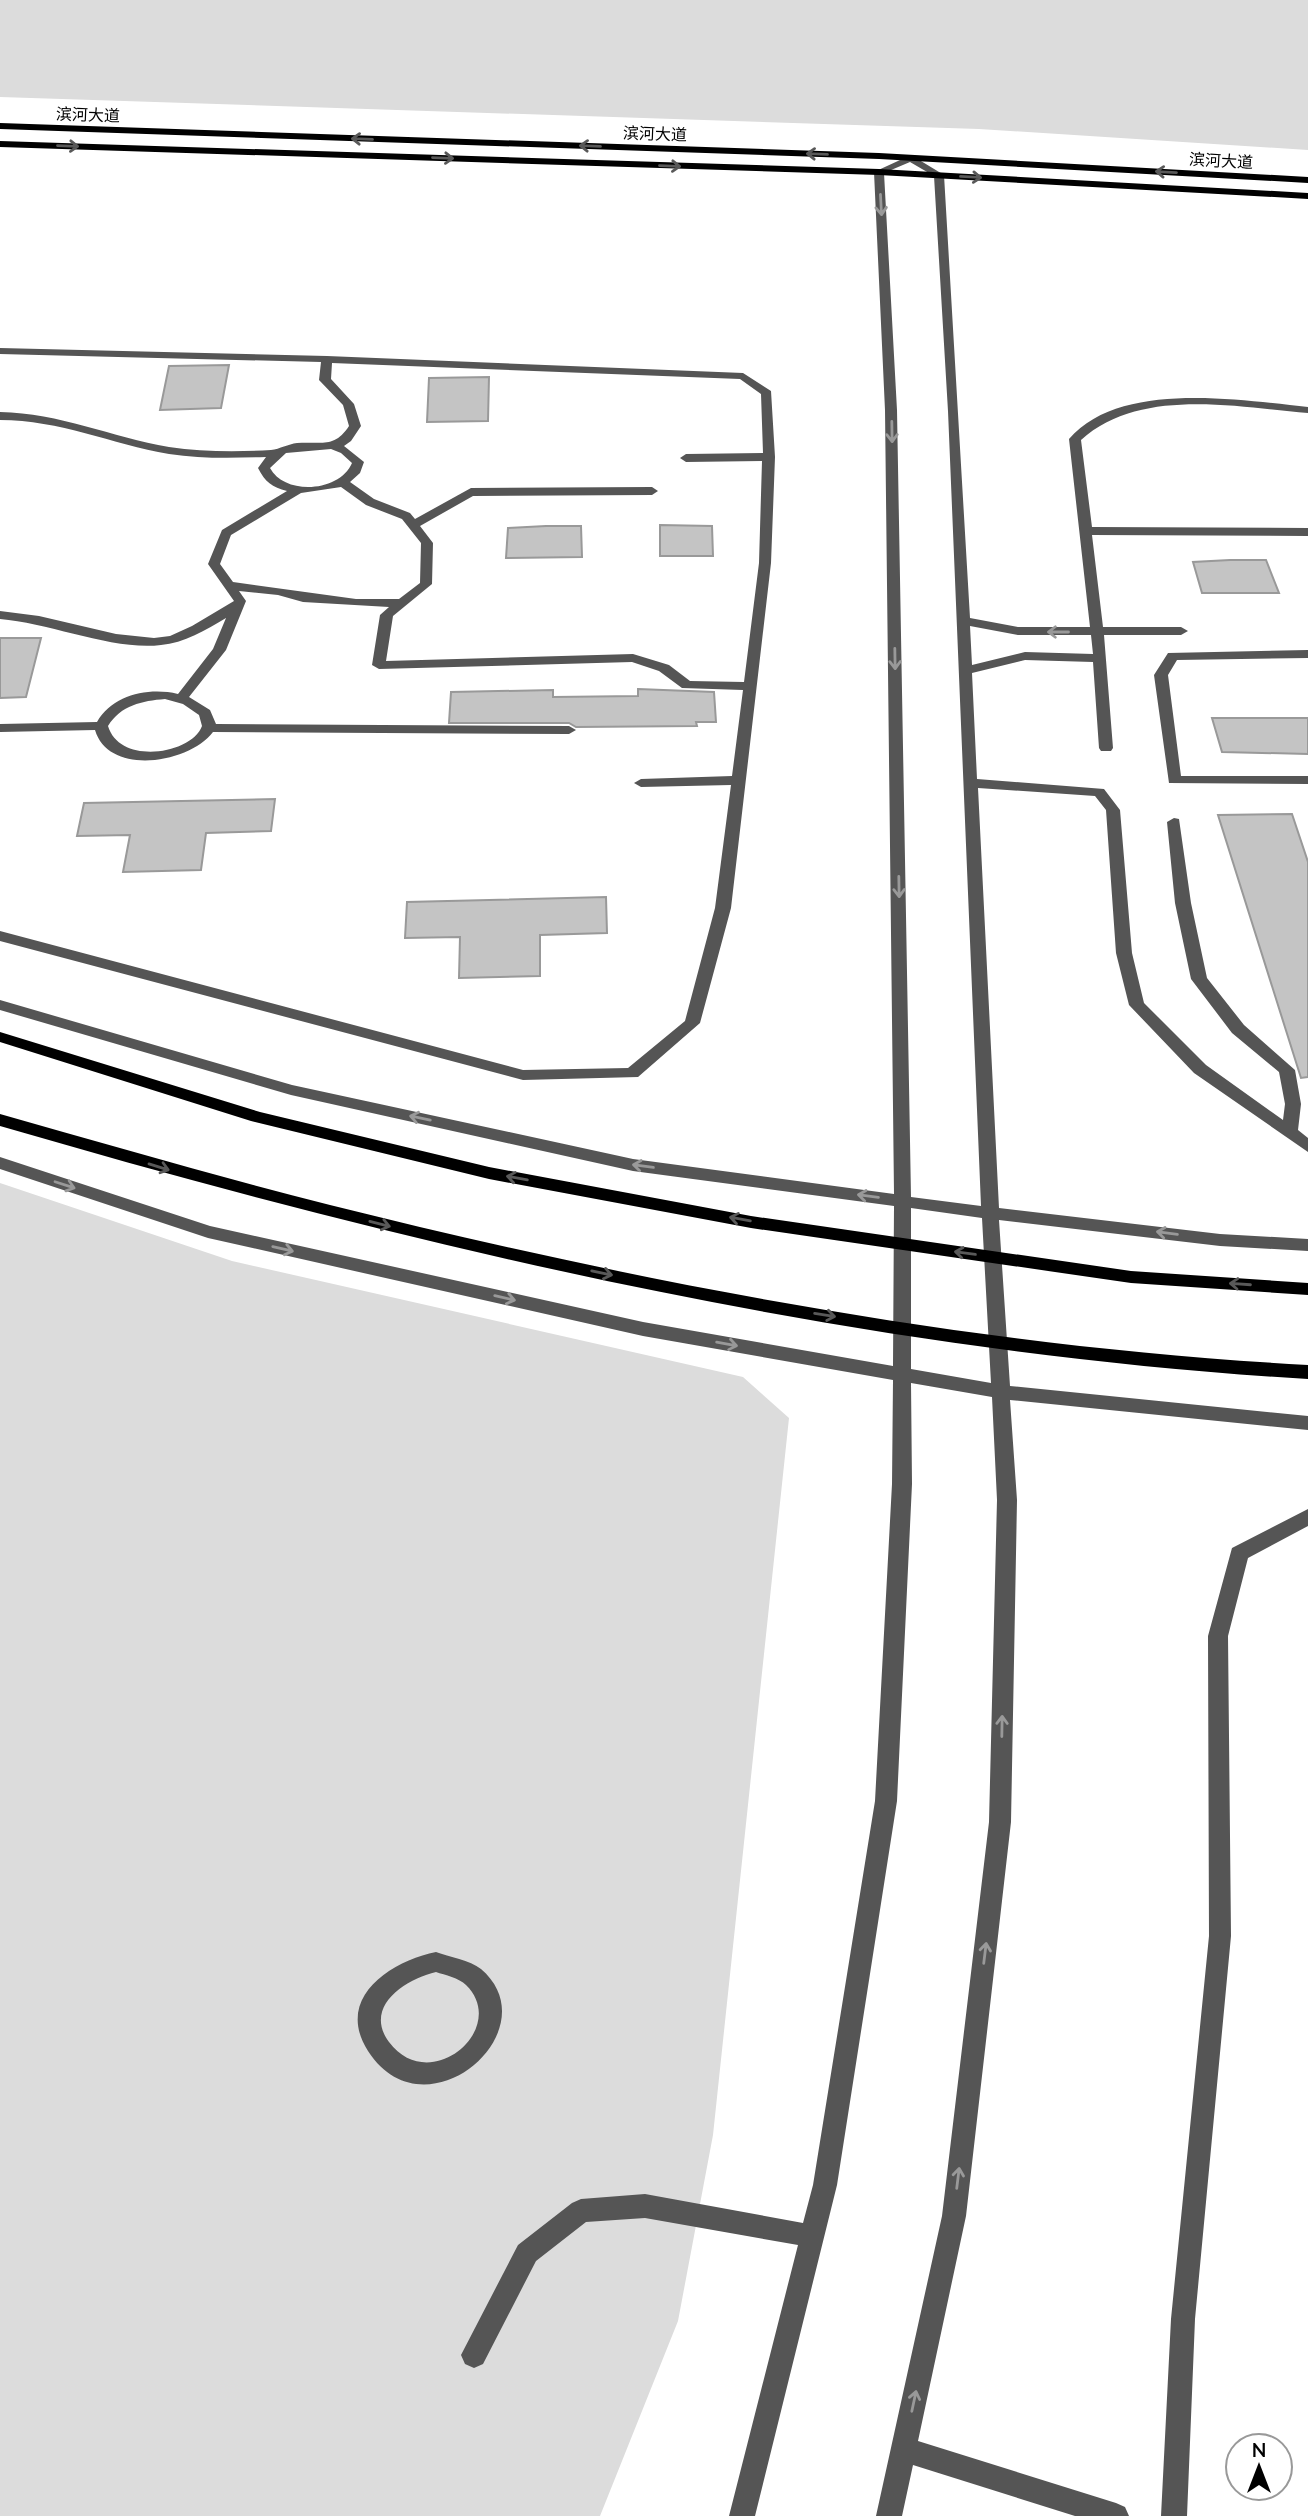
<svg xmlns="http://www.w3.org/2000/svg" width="1308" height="2516" font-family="Lato,'Noto Sans SC',sans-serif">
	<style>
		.green { fill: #dcdcdc }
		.building { fill: #c4c4c4; stroke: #999; stroke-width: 2 }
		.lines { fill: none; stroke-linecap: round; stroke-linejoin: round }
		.minor { fill: #555; fill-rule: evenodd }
		.major { fill: #000; fill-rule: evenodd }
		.oneway { stroke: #595959 }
		.oneway2 { stroke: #999 }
		.labels { text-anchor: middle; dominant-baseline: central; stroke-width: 5; stroke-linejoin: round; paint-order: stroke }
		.far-street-label { font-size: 16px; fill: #000; stroke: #fff }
	</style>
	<rect width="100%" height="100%" fill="#fff"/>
	<path class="green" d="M0,0H1308V150L979,129L0,97Z
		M0,1183L232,1261L743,1377L789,1418L713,2135L678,2321L600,2516H0Z"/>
	<path class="building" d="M229,365L221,408L160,410L169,366Z
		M489,377L488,421L427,422L429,378Z
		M660,525L712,526L713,556H660Z
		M546,526H581L582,557L506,558L508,528Z
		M1230,560H1266L1279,593H1202L1193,562Z
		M0,638H41L26,697L0,698Z
		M638,689L714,692L716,722H696L697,726L576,727L569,723H449L451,692L553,690V697L638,696Z
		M1212,718H1308V754L1222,752Z
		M275,799L271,831L206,833L201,870L123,872L130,835L77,836L84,803Z
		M1292,814L1308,862V1077L1301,1078L1218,815Z
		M606,897L607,933L540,935V976L459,978L460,937L405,938L407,902Z"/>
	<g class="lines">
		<path class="minor" d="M911,155L944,175L970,618L1018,627H1090L1069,439C1120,380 1239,400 1308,407V413C1235,407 1140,387 1081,440L1092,527L1308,528V536L1092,535L1103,627H1181L1188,631L1181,635H1104L1113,748L1111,751H1101L1099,748L1093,662L1025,660L972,673L977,779L1104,789L1120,810L1132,953L1144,1003L1206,1065L1283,1120L1285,1104L1279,1072L1232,1033L1191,979L1175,903L1167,822L1174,818L1179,819L1191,903L1207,978L1244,1025L1295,1070L1301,1104L1298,1130L1308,1138V1152L1194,1073L1129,1005L1116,953L1106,810L1095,796L978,788L999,1208L1220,1234L1308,1239V1251L1220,1246L999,1220L1010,1386L1308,1416V1430L1010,1400L1017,1500L1011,1822L966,2216L918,2441L1116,2503L1125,2507L1129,2516H1075L913,2465L902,2516H876L942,2216L989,1822L997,1500L992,1397L911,1383L912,1484L897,1801L837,2185L755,2516H729L798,2245L645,2218L586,2222L536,2261L483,2364L474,2368L465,2364L461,2355L518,2245L572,2203L581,2199L645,2194L803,2223L813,2185L875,1801L892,1484L893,1380L643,1336L208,1238L0,1169V1157L210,1226L643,1322L893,1366L894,1206L633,1171L291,1095L0,1010V1000L292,1085L633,1159L894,1194L885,410L874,172ZM910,162L934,176L948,411L981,1206L911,1197L897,410L884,173ZM970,626L1018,635H1091L1093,654L1025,652L972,665ZM911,1208L982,1218L991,1383L911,1369Z
			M0,348L327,356L743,373L771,391L775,457L771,563L731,908L700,1023L638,1077L523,1080L0,941V931L523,1070L628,1068L685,1021L715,908L731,785L641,787L634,783L641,779L732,776L743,690L682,688L659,671L632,662L379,669L372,665L380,615L389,607L303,602L278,595L239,591L246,601L226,650L189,697L210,710L216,724L569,726L576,730L569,734L213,732C190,763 109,777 95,730L0,732V724L97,722C113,695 148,687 178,694L213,649L226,618C206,630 184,643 161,645C114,651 50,623 0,619V611L39,616L116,634L154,638L170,636L192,626L234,601L208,564L222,530L287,491C272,487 265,482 258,468L266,457C234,458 201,459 169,454C111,444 60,420 0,420V412C60,413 111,437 169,447C202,452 238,452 271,450C280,449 288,444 297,443C321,441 334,449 349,426L343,405L319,380L321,362L0,354ZM332,363L740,379L761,394L763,453L686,454L680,458L686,462L762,461L759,563L744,682L690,681L669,665L633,654L386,661L393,616L432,584L433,543L420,526L473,496L652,495L658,491L652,487L471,488L415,519L410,513L374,499L350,482L360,473L364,462L344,446L351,441L361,426L354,404L331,379ZM331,449L341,453L352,463C340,492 285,496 270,468L286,453ZM341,487L366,505L402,519L421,543L420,583L399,599H356L233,582L220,564L231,535L301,493ZM165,699L183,704L199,715L202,726C192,754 120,766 108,726C121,705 142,701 165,699Z
			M1308,650V658L1177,660L1168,675L1181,776H1308V784L1169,783L1154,675L1168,653Z
			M1308,1509V1526L1248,1558L1228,1636L1231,1936L1195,2319L1187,2516H1161L1171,2319L1209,1936L1208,1636L1232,1548Z
			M436,1952C449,1957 470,1960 481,1969C552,2030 425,2140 368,2051C334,1998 391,1961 436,1952ZM436,1972C445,1975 459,1978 466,1985C510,2028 430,2097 389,2042C363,2007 405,1979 436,1972Z"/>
		<path class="major" d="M0,123L879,153L1308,177V183L879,159L0,129Z
			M0,141L879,169L1308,193V199L879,175L0,147Z
			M0,1032L260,1112L489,1167L751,1216L1131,1271L1308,1283V1295L1131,1283L751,1228L489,1179L251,1121L0,1042Z
			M0,1114C110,1145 219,1177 330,1205C650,1285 978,1347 1308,1365V1379C864,1353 426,1250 0,1126Z"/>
	</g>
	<defs><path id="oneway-shaft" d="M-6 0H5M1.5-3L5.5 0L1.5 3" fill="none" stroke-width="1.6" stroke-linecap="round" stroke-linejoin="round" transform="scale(1.75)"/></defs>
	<g class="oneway">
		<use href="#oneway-shaft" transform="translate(362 139) rotate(-178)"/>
		<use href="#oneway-shaft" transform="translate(68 146) rotate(2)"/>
		<use href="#oneway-shaft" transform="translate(590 146) rotate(-178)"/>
		<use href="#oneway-shaft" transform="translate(817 154) rotate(-178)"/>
		<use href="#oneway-shaft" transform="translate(443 158) rotate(2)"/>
		<use href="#oneway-shaft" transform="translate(670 166) rotate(2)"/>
		<use href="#oneway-shaft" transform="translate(1166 172) rotate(-177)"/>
		<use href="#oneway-shaft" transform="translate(971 177) rotate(3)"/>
		<use href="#oneway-shaft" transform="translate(159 1167) rotate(17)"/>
		<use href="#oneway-shaft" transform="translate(517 1178) rotate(-170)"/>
		<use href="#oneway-shaft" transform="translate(740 1219) rotate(-170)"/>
		<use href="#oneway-shaft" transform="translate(380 1224) rotate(14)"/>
		<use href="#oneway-shaft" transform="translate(965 1253) rotate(-172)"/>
		<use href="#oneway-shaft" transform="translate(602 1273) rotate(12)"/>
		<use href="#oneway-shaft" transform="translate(1240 1284) rotate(-176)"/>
		<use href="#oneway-shaft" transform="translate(825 1315) rotate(9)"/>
	</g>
	<g class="oneway2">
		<use href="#oneway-shaft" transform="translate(881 205) rotate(87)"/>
		<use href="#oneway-shaft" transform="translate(892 432) rotate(89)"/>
		<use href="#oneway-shaft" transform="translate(1058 632) rotate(-180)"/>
		<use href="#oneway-shaft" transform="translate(895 659) rotate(89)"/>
		<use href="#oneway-shaft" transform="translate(899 887) rotate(89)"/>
		<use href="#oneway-shaft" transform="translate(420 1118) rotate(-168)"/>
		<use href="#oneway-shaft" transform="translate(643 1166) rotate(-172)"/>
		<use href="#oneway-shaft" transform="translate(65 1185) rotate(18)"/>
		<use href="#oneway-shaft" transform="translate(868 1196) rotate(-173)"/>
		<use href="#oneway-shaft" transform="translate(1167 1233) rotate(-173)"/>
		<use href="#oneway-shaft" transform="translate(283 1249) rotate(13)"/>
		<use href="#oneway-shaft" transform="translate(505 1298) rotate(13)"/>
		<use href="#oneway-shaft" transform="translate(727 1344) rotate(10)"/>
		<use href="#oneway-shaft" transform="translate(1002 1726) rotate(-89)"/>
		<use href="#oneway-shaft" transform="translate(985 1953) rotate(-83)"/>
		<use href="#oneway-shaft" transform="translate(958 2178) rotate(-83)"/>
		<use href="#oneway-shaft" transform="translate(914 2401) rotate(-78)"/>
	</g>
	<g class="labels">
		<g class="far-street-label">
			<text transform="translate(88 114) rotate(2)">滨河大道</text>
			<text transform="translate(655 133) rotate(2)">滨河大道</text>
			<text transform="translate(1221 160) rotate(3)">滨河大道</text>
		</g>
	</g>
	<g transform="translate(1259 2467)"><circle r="33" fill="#ffffff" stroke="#999999" stroke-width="2"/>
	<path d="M0-5L12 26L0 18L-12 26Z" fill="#000000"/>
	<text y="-10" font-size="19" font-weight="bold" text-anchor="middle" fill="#000000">N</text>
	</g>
</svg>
